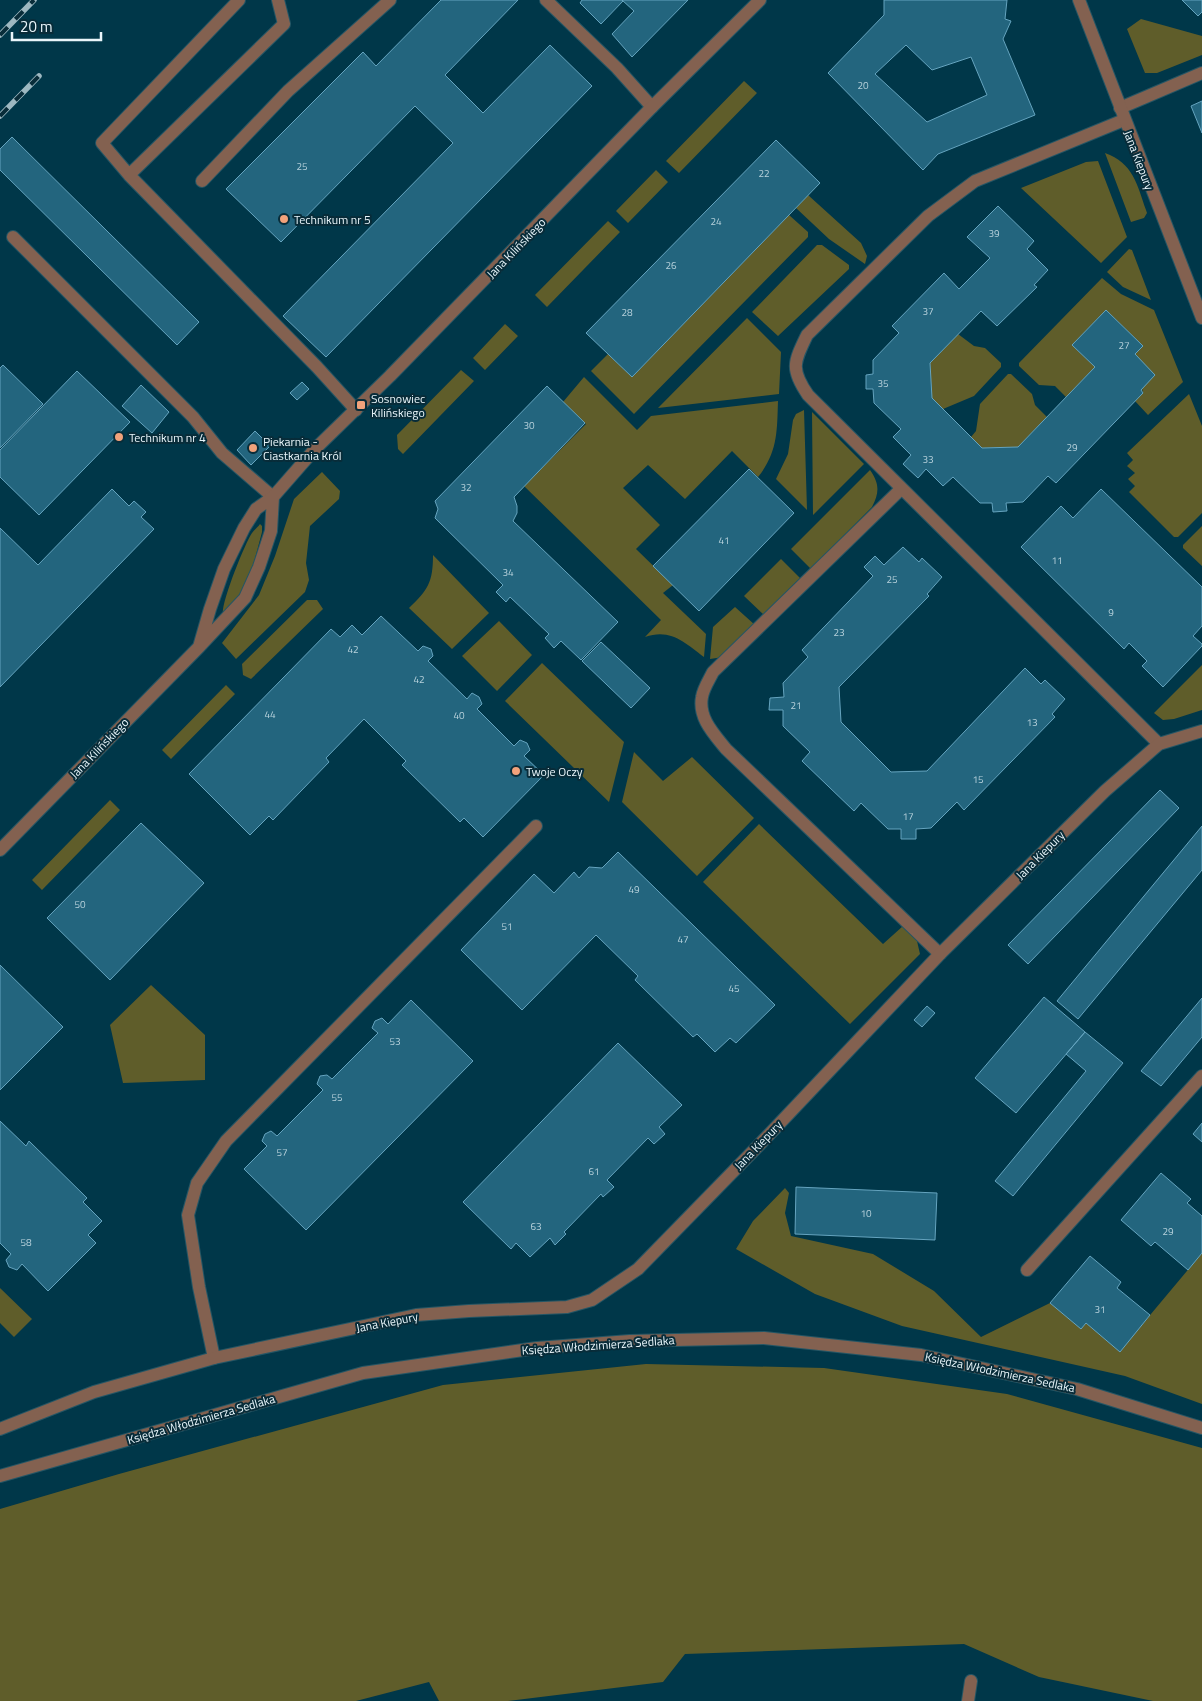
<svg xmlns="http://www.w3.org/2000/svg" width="1202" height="1701" font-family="'Titillium Web',sans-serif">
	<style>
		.green { fill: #5f5d2a }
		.building { fill: #23657e; stroke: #65a4bf; fill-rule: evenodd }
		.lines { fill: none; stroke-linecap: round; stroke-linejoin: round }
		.service-casing { stroke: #255665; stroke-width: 14 }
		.minor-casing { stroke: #255665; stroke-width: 14 }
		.service { stroke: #836150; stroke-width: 12 }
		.minor { stroke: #836150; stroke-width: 12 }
		.rail-casing { stroke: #9db8c1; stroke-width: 5.5 }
		.rail { stroke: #082c39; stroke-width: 4; stroke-dasharray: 11; stroke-linecap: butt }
		.poi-dot { fill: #f1a27b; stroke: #082c39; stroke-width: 2 }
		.labels { text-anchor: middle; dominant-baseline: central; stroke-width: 4; stroke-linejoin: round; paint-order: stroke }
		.number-label { font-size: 10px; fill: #b8d2dc }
		.street-label { font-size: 12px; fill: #e9f6fb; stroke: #082c39 }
		.poi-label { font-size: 12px; fill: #e9f6fb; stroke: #082c39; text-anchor: start }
	</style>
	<rect width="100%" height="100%" fill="#003749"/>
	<path class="green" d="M1141,19L1202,36V55L1157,73H1145L1127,29Z
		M744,81L757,93L679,173L666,161Z
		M1105,153C1133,163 1137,184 1146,210L1147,213L1144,218L1131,222Z
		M1098,161L1127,237L1101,263L1021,188L1086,162Z
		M656,170L668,182L628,223L616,211Z
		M808,195L861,243L867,256L865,264L829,239L796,208Z
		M789,215L808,232V237L634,414L591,371L608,354L632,377Z
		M608,221L620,232L547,307L535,295Z
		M817,245H822L849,265V269L778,336L752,312Z
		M1129,249L1132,250L1151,300L1123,287L1107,272Z
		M1102,278L1121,294L1154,310L1183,382L1148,415L1135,401L1143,393L1135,354L1143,346L1106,310L1072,345L1095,367L1066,397L1055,386L1039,385L1019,366V363Z
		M747,318L781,352L779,394L658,408Z
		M505,324L518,336L485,370L473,358Z
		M958,334L974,346L985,348L1001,363V367L974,396L943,409L932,398L930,363Z
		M461,370L474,381L403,454L398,449L397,435Z
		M1008,374H1011L1032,394L1035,405L1047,417L1018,447L982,448L971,437L976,431L980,404Z
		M584,377L637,430L651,416L778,401C777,431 778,452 758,477L732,451L685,499L648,465L623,488L660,525L636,549L673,585L663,593L706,634L704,657C685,643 671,628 645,637L661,620L524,486L586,424L563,402Z
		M1189,394L1202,426V513L1178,537H1174L1129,492L1135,486L1128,479L1135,473L1127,466L1133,460L1127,453Z
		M804,410L807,510L776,479L788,454L793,420L796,414Z
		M812,412L864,464L813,515Z
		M870,470C879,483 880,492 872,507L811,569L791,549Z
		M322,472L340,491L339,499L310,526L306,563L309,580L305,592L236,659L222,643L259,595L275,556L294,499Z
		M260,524L262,526V532C254,562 248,593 223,615C220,605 245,543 252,533C254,530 258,527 260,524Z
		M1202,526V566L1183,548V545Z
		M433,555L489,613L452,649L409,608C428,590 433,582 433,555Z
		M781,559L800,578L764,615L744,596Z
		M307,600H317L323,609L251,679L243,675L242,664Z
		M735,607L755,625L723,657L710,659L713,627Z
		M499,621L532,655L497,691L462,656Z
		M542,663L624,742L609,802L505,701Z
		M1202,665V710L1174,719L1163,720L1154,713Z
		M226,685L235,694L171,759L162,750Z
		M634,752L663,781L692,757L754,818L697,876L622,802Z
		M110,800L120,810L42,890L32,880Z
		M759,824L883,944L903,926L917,941L920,954L850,1024L703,882Z
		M151,985L205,1035V1080L123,1083L110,1025Z
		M785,1188L789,1193L785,1213L791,1236L873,1254L934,1291L981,1337L1050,1303L1081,1328L1086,1323L1120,1351L1202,1253V1404L1125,1376L902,1326L815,1294L736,1249L753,1221Z
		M0,1288L32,1319L14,1337L0,1323Z
		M646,1364L824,1368L1007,1394L1202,1448V1701H1153L1039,1677L964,1644L685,1654L663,1682L508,1701H439L429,1682L356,1701H0V1509L119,1474L443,1385Z"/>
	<path class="building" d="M441,0H518L445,75L483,113L550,45L592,86L326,357L283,316L453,143L415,106L281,242L226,189L363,52L376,66Z
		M582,0H622L623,1L601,24L580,3Z
		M622,0H688L632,57L612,34L634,11Z
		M884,0H1007L1005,19L1011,21L1003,39L1035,115L938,154L923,170L828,73L884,15ZM906,45L932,70L971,57L987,95L927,122L875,74Z
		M1182,0H1202V12L1198,16Z
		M1202,101V133L1191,106Z
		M12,137L199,322L177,345L0,170V149Z
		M776,140L820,183L632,377L586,333Z
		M998,206L1034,241L1027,249L1048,270L1034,285L1037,287L997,326L981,311L930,363L932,398L982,448L1018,447L1095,367L1072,345L1106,310L1143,346L1135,354L1155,375L1141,390L1143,393L1056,483L1048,476L1023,502L1006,503L1007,511L993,512L992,503H980L953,477L943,486L926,469L918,478L903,464L911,455L893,437L901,429L874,403L873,389H866V375L873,374V360L899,333L892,326L944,273L959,289L990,258L967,237Z
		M3,365L43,404L0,448V368Z
		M77,371L130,422L39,515L0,477V450Z
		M302,382L309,389L297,400L290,393Z
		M141,385L169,412L152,433L122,406Z
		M547,386L585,423L514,497L517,506V513L513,521L618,622L581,660L561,641L554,648L545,638L549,634L510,597L506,602L496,592L503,585L435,518L438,509L435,501Z
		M255,431L270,446L251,465L237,450Z
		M749,469L794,513L699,611L653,566Z
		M112,489L129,506L134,501L146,512L141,517L154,529L0,687V528L38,565Z
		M1101,489L1202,587V626L1193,636L1202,644V646L1163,687L1142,666L1147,661L1129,643L1124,649L1021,547L1061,506L1073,518Z
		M903,547L919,562L922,558L942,577L927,594L929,596L839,687L841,722L891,772L927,771L1025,668L1041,684L1045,680L1065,699L1052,714L1055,717L964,810L957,802L931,828L916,829V839H901V829H888L861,803L854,811L802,761L810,752L783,726V710H769L770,698L784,697L783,683L808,657L802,650L873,576L864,567L875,556L884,565Z
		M381,616L418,651L423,646L431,649L433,656L428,661L467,699L472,693L479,697L482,704L477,709L514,746L520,740L527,743L530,750L524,756L544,775L483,837L464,818L460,822L402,765L406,761L364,719L326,758L329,762L273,820L269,816L250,835L189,774L331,629L340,637L352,625L362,635Z
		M601,642L650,688L631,708L582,661Z
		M1160,790L1179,808L1028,964L1008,945Z
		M141,823L204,883L110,980L47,918Z
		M1202,826V870L1078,1019L1057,1001Z
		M618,852L775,1005L736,1043L730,1038L715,1052L697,1034L693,1037L635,980L638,976L596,935L522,1010L461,950L534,874L554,893L574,872L579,878L589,867L602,868Z
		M0,965L63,1027L0,1090Z
		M1044,997L1085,1032L1016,1113L975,1078Z
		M1202,998V1037L1161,1086L1141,1071Z
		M411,1000L473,1061L306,1230L244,1169L267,1146L262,1141L265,1134L271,1131L277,1136L323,1090L317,1084L320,1076L327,1075L332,1079L378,1033L372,1028L375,1021L382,1018L388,1024Z
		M927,1006L935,1013L922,1027L914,1020Z
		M1085,1032L1123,1063L1013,1196L995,1181L1086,1071L1066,1054Z
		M618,1043L682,1105L659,1127L665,1134L654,1144L648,1138L607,1180L614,1187L603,1197L601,1194L564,1232L566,1234L555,1245L550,1238L530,1257L516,1243L511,1249L463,1202Z
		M0,1121L26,1146L29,1141L87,1198L83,1202L102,1221L88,1235L96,1243L48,1291L22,1264L17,1270L9,1267L6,1260L11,1254L0,1243Z
		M1202,1123V1142L1193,1134Z
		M1161,1173L1191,1199L1187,1203L1202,1216V1253L1188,1270L1155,1242L1151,1246L1121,1220Z
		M796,1187L937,1193L935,1240L795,1234Z
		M1090,1256L1121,1282L1117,1288L1150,1315L1120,1352L1086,1323L1081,1329L1050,1303Z"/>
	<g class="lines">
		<g class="service-casing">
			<path id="service" d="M239,0L102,143L129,175L317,367L356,410
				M546,0L617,68L652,107
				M1120,108L1202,73
				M1124,120L975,181L928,216L807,335C794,362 790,369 808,395L1159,744
				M129,175L284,24L278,0
				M202,181L288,91L390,0
				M13,237L193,417L222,453L273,497
				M901,489L713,672C709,680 703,689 702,697C698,718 714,734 726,749L940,954
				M1027,1270L1202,1076
				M0,1429L94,1392L214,1358L199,1287L188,1215L197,1183L226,1141L536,826
				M968,1701L971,1681"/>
		</g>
		<g class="minor-casing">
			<path id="minor" d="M1079,0L1202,318
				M199,647L210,609L224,569L244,528L256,509L273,497L315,449L390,376L652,107L760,0
				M0,850L199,647L245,598L259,567L271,531L273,497
				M214,1358L416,1315L469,1311L567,1307L592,1300L638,1269L760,1144L940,954L1105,791L1159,744L1202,731
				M0,1476L363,1373L537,1348L630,1341L764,1338L921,1355L1077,1389L1202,1428"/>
		</g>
		<use href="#service" class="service"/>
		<use href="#minor" class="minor"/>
		<g class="rail-casing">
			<path id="rail" d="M0,35L34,0
				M0,116L39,76"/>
		</g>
		<use href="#rail" class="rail"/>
	</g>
	<g class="poi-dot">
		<circle cx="284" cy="219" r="5"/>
		<rect x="356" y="400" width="10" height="10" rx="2.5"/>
		<circle cx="119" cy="437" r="5"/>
		<circle cx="253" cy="448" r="5"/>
		<circle cx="516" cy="771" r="5"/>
	</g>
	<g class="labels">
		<g class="number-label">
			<text x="863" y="85">20</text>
			<text x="302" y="166">25</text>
			<text x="764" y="173">22</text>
			<text x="716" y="221">24</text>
			<text x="994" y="233">39</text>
			<text x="671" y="265">26</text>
			<text x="928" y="311">37</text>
			<text x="627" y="312">28</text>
			<text x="1124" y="345">27</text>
			<text x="883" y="383">35</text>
			<text x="529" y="425">30</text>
			<text x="1072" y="447">29</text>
			<text x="928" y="459">33</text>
			<text x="466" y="487">32</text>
			<text x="724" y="540">41</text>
			<text x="1057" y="560">11</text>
			<text x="508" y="572">34</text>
			<text x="892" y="579">25</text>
			<text x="1111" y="612">9</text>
			<text x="839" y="632">23</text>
			<text x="353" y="649">42</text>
			<text x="419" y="679">42</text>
			<text x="796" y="705">21</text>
			<text x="270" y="714">44</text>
			<text x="459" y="715">40</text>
			<text x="1032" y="722">13</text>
			<text x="978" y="779">15</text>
			<text x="908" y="816">17</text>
			<text x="634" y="889">49</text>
			<text x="80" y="904">50</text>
			<text x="507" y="926">51</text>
			<text x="683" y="939">47</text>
			<text x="734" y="988">45</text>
			<text x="395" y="1041">53</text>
			<text x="337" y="1097">55</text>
			<text x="282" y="1152">57</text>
			<text x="594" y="1171">61</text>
			<text x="866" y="1213">10</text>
			<text x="536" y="1226">63</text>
			<text x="1168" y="1231">29</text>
			<text x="26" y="1242">58</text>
			<text x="1100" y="1309">31</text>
		</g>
		<g class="street-label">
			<text transform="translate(1139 160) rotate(69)">Jana Kiepury</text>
			<text transform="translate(516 248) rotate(-46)">Jana Kilińskiego</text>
			<text transform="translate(99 748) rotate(-46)">Jana Kilińskiego</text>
			<text transform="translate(1040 855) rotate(-45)">Jana Kiepury</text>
			<text transform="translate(758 1145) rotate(-46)">Jana Kiepury</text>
			<text transform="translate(387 1322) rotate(-11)">Jana Kiepury</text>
			<text transform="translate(598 1345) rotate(-4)">Księdza Włodzimierza Sedlaka</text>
			<text transform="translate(1000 1372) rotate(12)">Księdza Włodzimierza Sedlaka</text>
			<text transform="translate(201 1419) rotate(-16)">Księdza Włodzimierza Sedlaka</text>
		</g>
		<g class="poi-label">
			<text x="294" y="219">Technikum nr 5</text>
			<text x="371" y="398">Sosnowiec<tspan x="371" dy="14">Kilińskiego</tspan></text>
			<text x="129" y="437">Technikum nr 4</text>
			<text x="263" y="441">Piekarnia -<tspan x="263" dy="14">Ciastkarnia Król</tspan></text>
			<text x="526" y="771">Twoje Oczy</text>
		</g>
	</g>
	<path d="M12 32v8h89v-8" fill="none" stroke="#e9f6fb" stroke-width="2.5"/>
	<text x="20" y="32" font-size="15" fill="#e9f6fb" stroke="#082c39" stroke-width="4" paint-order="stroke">20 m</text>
</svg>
